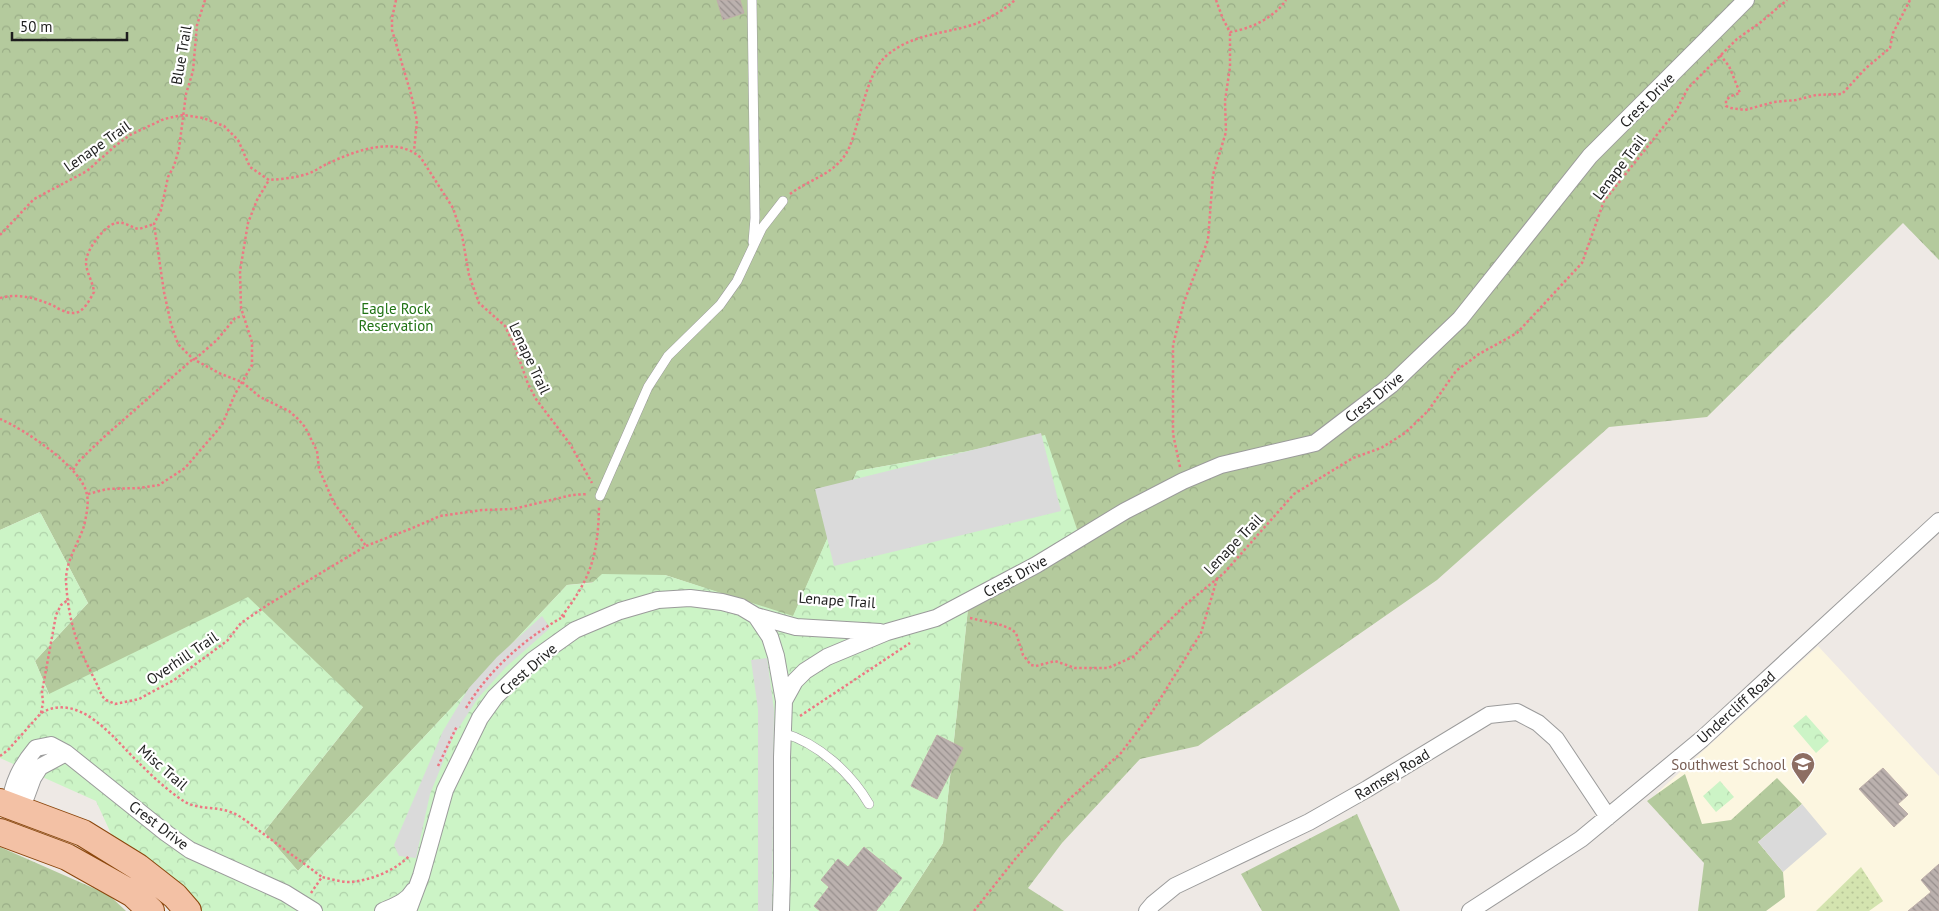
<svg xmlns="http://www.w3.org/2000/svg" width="1939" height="911" font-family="'PT Sans',sans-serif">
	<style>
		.education { fill: #fcf6e0 }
		.grass { fill: url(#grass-dots) }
		.forest { fill: url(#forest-crowns) }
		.park { fill: url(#park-crowns) }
		.parking { fill: #dadada }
		.building { fill: url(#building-back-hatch); stroke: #beaea9 }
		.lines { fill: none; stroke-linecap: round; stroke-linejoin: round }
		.service-casing { stroke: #9b9b9b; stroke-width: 10 }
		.minor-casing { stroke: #9b9b9b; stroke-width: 18 }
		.primary-casing { stroke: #8b470d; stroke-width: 28 }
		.path { stroke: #ed7783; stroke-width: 2.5; stroke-dasharray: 2.5 2.5; stroke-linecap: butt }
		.service { stroke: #fff; stroke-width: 9 }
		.minor { stroke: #fff; stroke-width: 16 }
		.primary { stroke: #f3c1a5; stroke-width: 26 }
		.labels { text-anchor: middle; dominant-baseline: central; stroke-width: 4.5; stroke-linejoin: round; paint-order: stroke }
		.street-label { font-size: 15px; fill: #1e1e1e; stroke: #fff }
		.park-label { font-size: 15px; fill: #217315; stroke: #fff }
		.education-label { font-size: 15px; fill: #785e54; stroke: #fff; text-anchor: end }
	</style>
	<defs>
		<pattern id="grass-dots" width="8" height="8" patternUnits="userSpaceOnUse" patternTransform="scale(1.25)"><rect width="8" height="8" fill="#d4e4af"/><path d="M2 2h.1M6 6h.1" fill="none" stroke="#b6c396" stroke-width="1.8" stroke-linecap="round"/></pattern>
		<pattern id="forest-crowns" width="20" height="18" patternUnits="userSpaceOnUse" patternTransform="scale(1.25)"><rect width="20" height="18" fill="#b4ca9d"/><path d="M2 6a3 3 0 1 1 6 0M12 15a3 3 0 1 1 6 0" fill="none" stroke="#9aad87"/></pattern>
		<pattern id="park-crowns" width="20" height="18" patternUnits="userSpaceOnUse" patternTransform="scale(1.25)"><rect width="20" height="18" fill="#ccf4c6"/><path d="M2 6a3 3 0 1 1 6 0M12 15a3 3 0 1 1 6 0" fill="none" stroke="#afd1aa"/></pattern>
		<pattern id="building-back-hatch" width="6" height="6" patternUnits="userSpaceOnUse" patternTransform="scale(1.25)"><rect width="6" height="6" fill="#bbb1ae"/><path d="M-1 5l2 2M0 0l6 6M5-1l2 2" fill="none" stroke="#978f8d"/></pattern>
	</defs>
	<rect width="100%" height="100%" fill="#eee9e5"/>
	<path class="education" d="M1818,646L1939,776V911H1753L1657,793Z"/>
	<path class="grass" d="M1861,867L1883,901L1869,911H1816Z"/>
	<path class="forest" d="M0,0H1939V260L1903,223L1707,417L1609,427L1437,580L1198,746L1140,759L1062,843L1028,888L1064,911H899L943,843L968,608L963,452L857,471L793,617L665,575L567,585L298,871L264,832L363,707L49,694L35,661L88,603L40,512L0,530Z
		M1685,774L1702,824L1731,820L1777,778L1802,804L1758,842L1783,872L1785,897L1766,911H1698L1704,863L1647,801Z
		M1357,814L1400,911H1262L1241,874Z
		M0,847L109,895L126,911H0Z"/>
	<path class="park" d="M1045,435L1080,538L968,609L943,843L899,911H189L113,838L96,801L0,758V530L40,512L88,603L35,661L49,694L248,597L363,707L264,832L298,871L567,585L592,583L602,574L665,575L793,616L857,471L963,452Z
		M1806,715L1829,741L1816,753L1793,726Z
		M1720,781L1734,797L1716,812L1703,796Z"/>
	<path class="parking" d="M1041,433L1061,511L834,566L815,489Z
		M542,616L550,628L506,667L478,698L454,735L430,794L416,858L399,856L394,845L443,731L469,688L497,657Z
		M767,658L774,710L772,911H758V709L751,660Z
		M1802,804L1827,834L1783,872L1758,842Z"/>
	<path class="building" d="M717,0H740L744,13L723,20Z
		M937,735L963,748L937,799L911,786Z
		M1883,768L1908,795L1898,804L1908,814L1894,827L1859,789Z
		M864,847L902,878L876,911H820L814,906L829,887L821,880L838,859L848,867Z
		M1939,864V911H1908L1931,892L1921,880Z"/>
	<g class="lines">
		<g class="service-casing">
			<path id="service" d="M752,0L755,218L753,242
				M600,496L648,387L668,356L720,305L737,281L762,228L783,201
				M783,733C818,743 851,773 869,804"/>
		</g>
		<g class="minor-casing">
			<path id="minor" d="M756,616L770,637L776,656L784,701L782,757V876L781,911
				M784,701L795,681L805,671L827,657L887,632L936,618L1036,565L1125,511L1183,481L1221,465L1315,443L1391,385L1460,319L1590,156L1746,0
				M10,806C12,783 21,766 36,748L51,745L66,753L166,833L190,850L285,893L314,911
				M10,806L26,797L33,778L40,767L66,753
				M383,911C394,906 407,902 413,891
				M408,911L421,876L445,790L480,718L495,697L533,660L575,630L620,611L658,600L690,598L722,602L741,607L756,616L796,627L880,632
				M1147,911L1153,904L1175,886L1309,822L1367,789L1489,715L1517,712L1538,723L1556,739L1608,817
				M1470,911L1581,839L1702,739L1939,521"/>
		</g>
		<g class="primary-casing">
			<path id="primary" d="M0,802L83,833L138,867L175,896L188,911
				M0,832L67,857L133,894L151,911"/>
		</g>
		<path class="path" d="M205,0L197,25L193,71L186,94L179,149L174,166L168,177L161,210L154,224L164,292L171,324L178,344L193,359L221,374L242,382L260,397L289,411L297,418L305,427L317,451L319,469L334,503L366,546
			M396,0L392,18V30L411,94L417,121L414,151
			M1216,0L1223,19L1230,32C1250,29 1274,18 1286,0
			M1720,55L1729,66L1740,93L1731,96L1726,100V106L1731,108L1745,110L1774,102L1796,100L1816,95L1842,94L1866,68L1890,48L1893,33L1910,0
			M790,194C811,178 837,174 849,148C860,123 866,74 886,56C909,36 938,34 965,27C984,22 1000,13 1015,0
			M0,235L34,199L87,171L114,147L130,135L164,119L183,115L203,118L224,126L238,140L250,167L269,180C281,179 295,178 307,174C314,172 320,167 327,164C354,151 396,135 421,158L453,208L462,235L469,275L479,303L505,326L515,347L528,384L536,399L570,444L592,483
			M0,298C19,293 36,298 54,306C59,309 66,313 72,313C83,314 89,301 94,292C93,282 86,272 86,262C86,250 105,225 116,223C125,221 131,228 139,229L154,224
			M195,359L217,340L235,318L243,316
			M0,419C24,429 83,468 87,495C89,504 86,517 84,526C78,544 66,561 66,580C67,606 73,635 84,658C90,671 97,683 102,696L106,700L115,704L139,699L174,680L227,641L241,623L269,604L366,546L410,529L440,516L482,510L513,509L572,495L588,494
			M1180,467L1173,434V345L1184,302L1208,240L1213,175L1226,132L1225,101L1230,67V32
			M73,470L79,461L105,436L193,359
			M88,494L107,489L139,488L159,485L185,468L222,425L235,394L252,365V342L241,308L240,271L248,223L257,200L269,180
			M565,616L561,617C591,579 598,555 599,507
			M970,618L1001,625L1011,629L1016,633L1023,655L1031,665L1036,666L1055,661L1075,668H1108L1133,657L1186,604L1224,573L1294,494L1353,458L1381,448L1405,433L1428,411L1456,371L1479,354L1517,333L1582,263L1604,201L1676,111L1688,88L1737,39L1761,22L1787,0
			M466,708C489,670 523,640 561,618
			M41,713L43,703L42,692L56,615L61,605L69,599
			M800,716L910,643
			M0,756L8,750L41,713C80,691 114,739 138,762C152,776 168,791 185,802C199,810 218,806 233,813C243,817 252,826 261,832C281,847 302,862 322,877
			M438,766L457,726
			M311,893L322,877C331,879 340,882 350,882C369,881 397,870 410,855
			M974,911L1016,858L1066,802L1121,753L1152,712L1201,633L1217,579"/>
		<use href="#service" class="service"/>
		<use href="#minor" class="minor"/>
		<use href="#primary" class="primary"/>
	</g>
	<defs>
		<g id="school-pin" transform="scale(1.25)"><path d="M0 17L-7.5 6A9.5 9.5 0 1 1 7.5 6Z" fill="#8d6e63" stroke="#fff"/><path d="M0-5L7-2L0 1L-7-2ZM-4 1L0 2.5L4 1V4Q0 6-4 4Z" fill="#fff"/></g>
	</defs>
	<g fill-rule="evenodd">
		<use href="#school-pin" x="1803" y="764"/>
	</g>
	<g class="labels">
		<g class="street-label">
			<text transform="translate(181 55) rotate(-80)">Blue Trail</text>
			<text transform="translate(1647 100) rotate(-45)">Crest Drive</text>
			<text transform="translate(97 146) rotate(-35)">Lenape Trail</text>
			<text transform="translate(1619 167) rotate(-53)">Lenape Trail</text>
			<text transform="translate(530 358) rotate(65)">Lenape Trail</text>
			<text transform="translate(1374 397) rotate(-39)">Crest Drive</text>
			<text transform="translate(1233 544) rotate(-46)">Lenape Trail</text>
			<text transform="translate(1015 576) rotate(-29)">Crest Drive</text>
			<text transform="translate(837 600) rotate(4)">Lenape Trail</text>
			<text transform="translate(182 658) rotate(-34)">Overhill Trail</text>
			<text transform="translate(528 669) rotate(-41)">Crest Drive</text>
			<text transform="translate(1736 707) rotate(-42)">Undercliff Road</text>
			<text transform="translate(163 767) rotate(41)">Misc Trail</text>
			<text transform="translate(1392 774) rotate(-31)">Ramsey Road</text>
			<text transform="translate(159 825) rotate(37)">Crest Drive</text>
		</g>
		<g class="park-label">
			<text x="396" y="308">Eagle Rock<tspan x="396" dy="17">Reservation</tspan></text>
		</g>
		<g class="education-label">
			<text x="1786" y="764">Southwest School</text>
		</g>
	</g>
	<path d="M12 32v8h115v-8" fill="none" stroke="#1e1e1e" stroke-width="2.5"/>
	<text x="20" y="32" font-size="15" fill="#1e1e1e" stroke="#ffffff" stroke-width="4" paint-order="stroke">50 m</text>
</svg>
